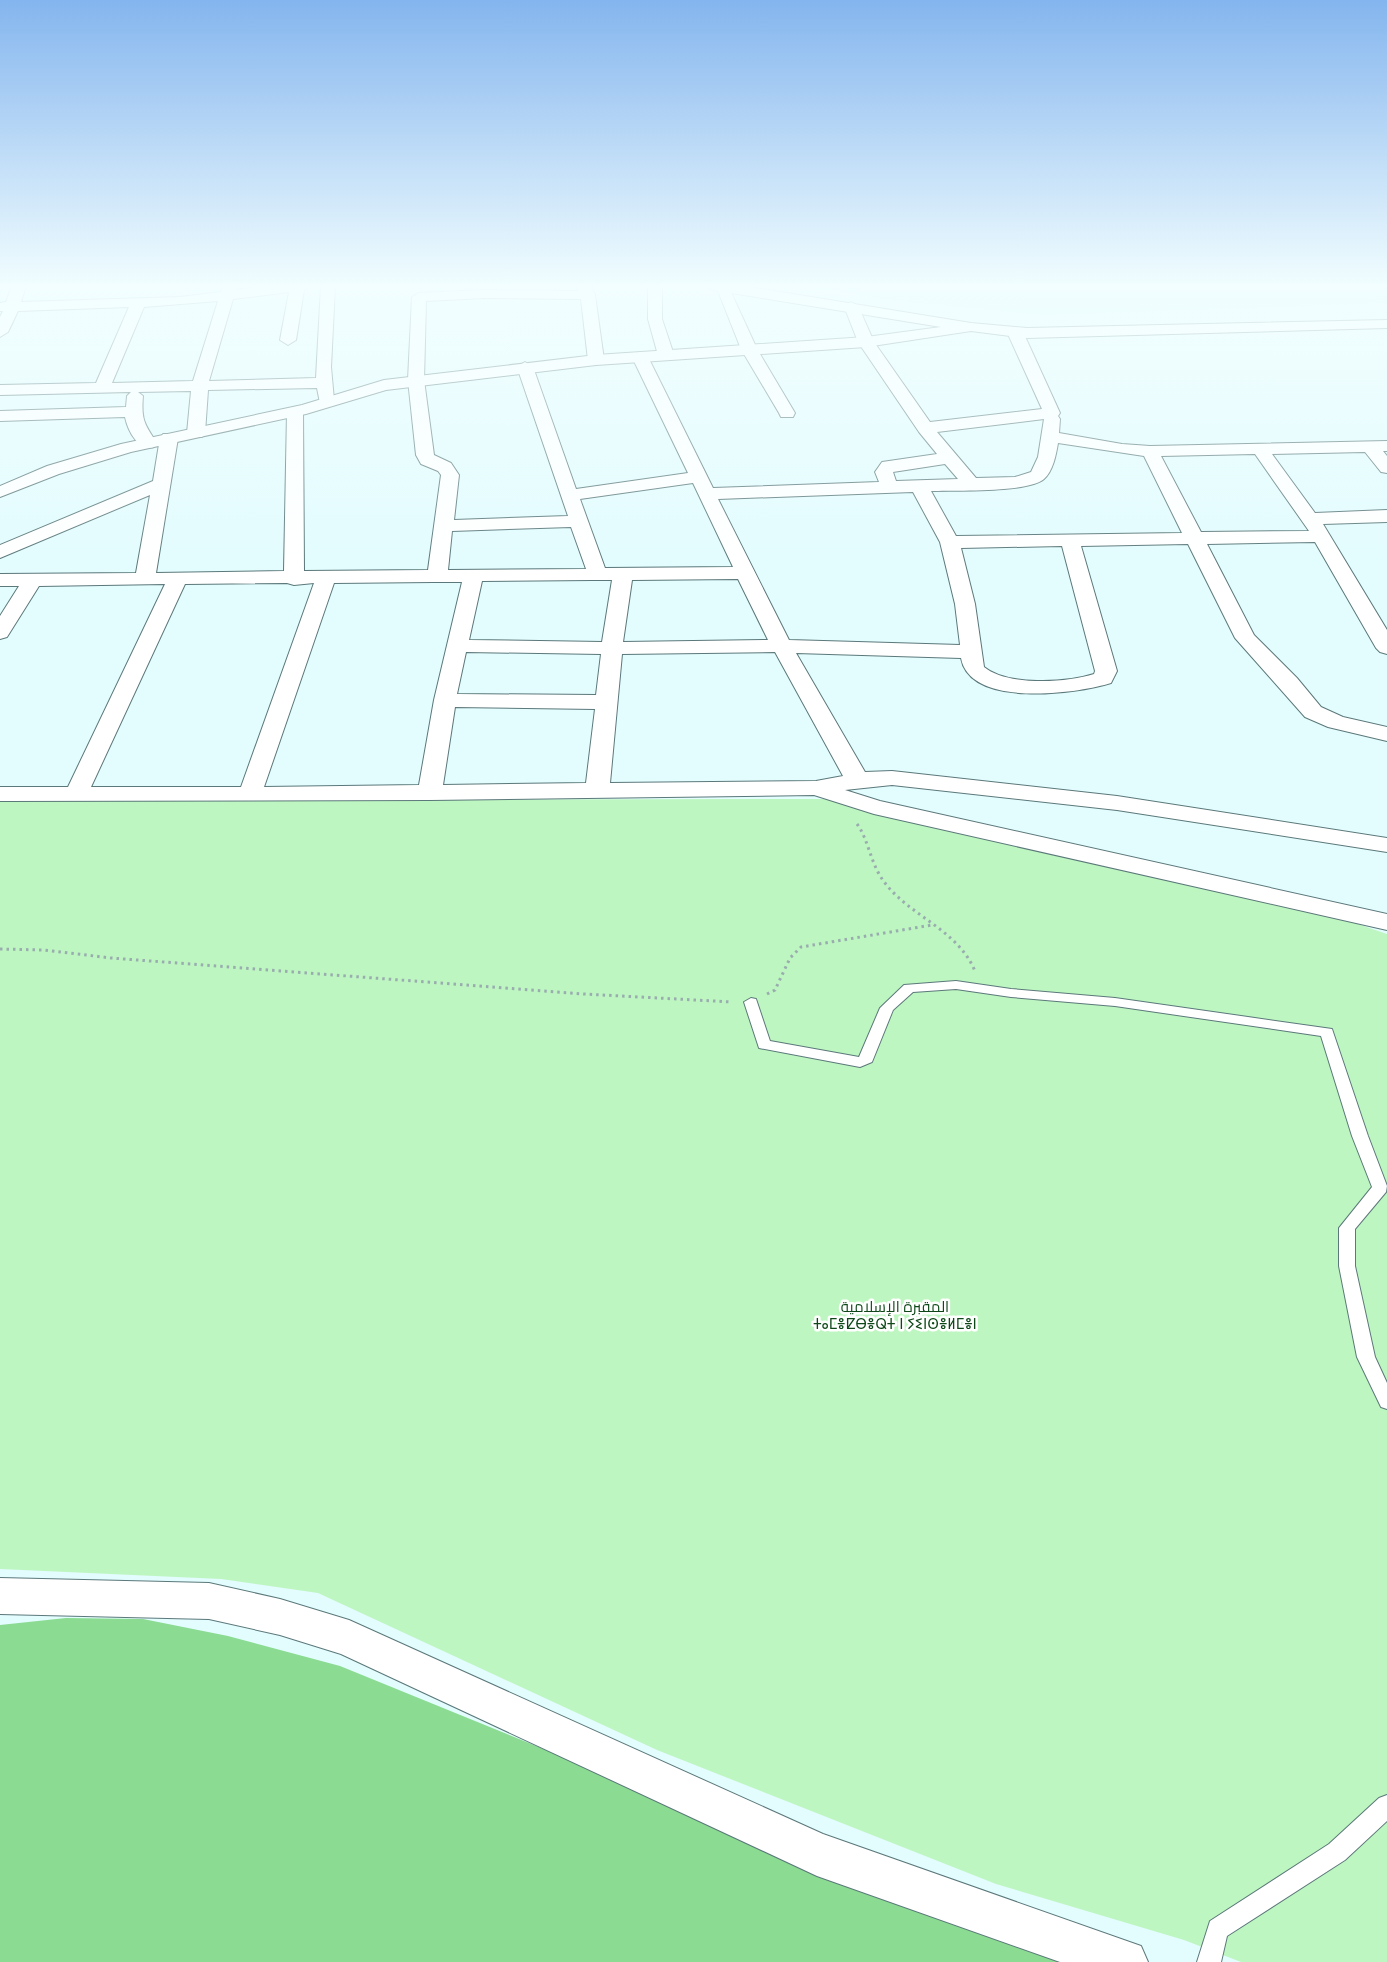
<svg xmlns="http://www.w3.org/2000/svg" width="1387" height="1962" font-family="'Open Sans',Cairo,'Noto Sans Tifinagh',sans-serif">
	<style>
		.built { fill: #c9f3f6 }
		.green { fill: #bef6c1 }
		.forest { fill: #8bdb92 }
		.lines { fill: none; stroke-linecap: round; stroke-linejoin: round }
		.lane-casing { stroke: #5b787a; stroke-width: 2 }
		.street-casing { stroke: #5b787a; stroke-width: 2 }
		.secondary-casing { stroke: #5b787a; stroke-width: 2 }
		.path { stroke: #99adaf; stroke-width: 3; stroke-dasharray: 2.5 4; stroke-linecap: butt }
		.lane { fill: #fff; fill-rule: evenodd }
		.street { fill: #fff; fill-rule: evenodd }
		.secondary { fill: #fff; fill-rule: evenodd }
		.labels { text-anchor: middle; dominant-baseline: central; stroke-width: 5; stroke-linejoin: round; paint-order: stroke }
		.near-park-label { font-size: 15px; fill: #0e4819; stroke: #fff }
	</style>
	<rect width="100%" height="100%" fill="#e3fcfe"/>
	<path class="built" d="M806,286H1387V303L1043,315L898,301Z"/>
	<path class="green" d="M830,799L1290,901L1387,934V1962H1241L1184,1940L996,1884L657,1750L318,1593L221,1579L0,1569V800Z"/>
	<path class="forest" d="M66,1618L143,1619L228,1636L340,1666L1066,1962H0V1625Z"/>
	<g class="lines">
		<g class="lane-casing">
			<path id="lane" d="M956,981L1011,989L1115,998L1332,1029L1368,1136L1387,1186L1386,1192L1355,1229V1266L1375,1357L1387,1383V1409L1381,1407L1357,1357L1339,1266V1228L1372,1187L1352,1136L1321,1036L1115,1006L1011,997L956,989L913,992L893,1010L872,1062L860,1067L759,1048L744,1002L751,998L756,999L770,1041L859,1057L880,1008L904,985Z
				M1387,1795V1821L1345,1860L1227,1936L1221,1962H1197L1210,1921L1329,1844L1379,1798Z"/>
		</g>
		<g class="street-casing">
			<path id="street" d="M12,286H26L21,302L180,297L221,292L223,286H237L236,290L264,286H310L304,290L296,340L288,345L280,340L289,292L233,299L209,381L316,378L321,286H335L331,367L334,400L326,405L320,403L317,388L208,390L205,433L202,437H190L187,433L191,391L138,392L143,396C141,419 144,424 157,443L154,447C138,451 128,431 125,417L0,421V411L126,407L127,396L131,392L0,395V385L96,383L129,307L18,311L8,332L0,337V317L3,311H0V303L6,302ZM218,301L193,381L112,383L144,307Z
				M577,286H591L595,295L604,360L602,363H590L588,360L581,299L484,298L426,301L424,380L434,455L451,463L459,475L454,520L568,516L517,367L525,362L533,367L576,489L688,473L632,357L640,352L648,357L713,488L879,482L875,472L882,462L937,454L919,432L858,342L844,306L851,302L858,306L874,342L930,422L1042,409L1007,332L1015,327L1023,332L1060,413L1058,416L1060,419L1059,433L1122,444L1150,446L1387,441V451H1383L1387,456V473L1381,472L1365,452L1272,454L1315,513L1387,510V522L1323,524L1387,630V654L1380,652L1376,648L1315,542L1207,544L1254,635L1297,678L1321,707L1343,717L1387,727V741L1328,727L1305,717L1235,638L1188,544L1081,546L1117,671L1111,683C1076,694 970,708 961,658L796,653L865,772L892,771L1117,796L1387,838V852L1117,810L892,785L845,790L880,801L1387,914V930L874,814L814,795L430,800L0,801V787H68L165,584L39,586L7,637L0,639V616L19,586H0V574L136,573L150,495L0,558V545L153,481L160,438L163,434H175L178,438L156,573L284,571L287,412L289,408H301L303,412L304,571L428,570L441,475L438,471L421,464L416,455L408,380L412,297L419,293L484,290L579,291ZM1044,419L1038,457L1031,472L1015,477L976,478L937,432ZM1058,443L1144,456L1182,533L956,536L931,491C954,490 1028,493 1044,479C1053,471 1056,455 1058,443ZM1255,454L1309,531L1201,532L1161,456ZM945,464L958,479L896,481L893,472ZM693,483L733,567L605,568L580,499ZM913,492L940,542L955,604L960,645L789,640L718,499ZM571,527L586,569L448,570L452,531ZM1062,546L1095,671L1094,674C1066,683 1007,686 984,667L975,604L961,548ZM738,579L768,640L623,642L632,580ZM592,580H612L602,642L469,640L482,581ZM433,582H462L434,700L419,785L264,787L334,583ZM287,583L294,585L314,583L241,787H91L185,584ZM466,652L601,654L596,695L457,694ZM775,652L843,776L816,781L610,783L622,654ZM455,707L595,709L586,783L443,785Z
				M648,286H662V319L674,355L671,358L666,360L658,355L648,319Z
				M716,286L729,288L757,349L795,413L793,417H781L779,413L741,349Z
				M0,1578L209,1583L280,1599L349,1620L823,1834L1141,1946L1148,1962H1060L817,1876L341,1654L280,1635L209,1619L0,1614Z"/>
		</g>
		<g class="secondary-casing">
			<path id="secondary" d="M706,286H743L971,323L1027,328L1387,320V328L1027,338L971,331L866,347L596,365L386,390L306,414L131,452L59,474L0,497V486L47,466L121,444L302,405L384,380L596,355L866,337L941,327L713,290Z"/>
		</g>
		<path class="path" d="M857,824C869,840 870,864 885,883C911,917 957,929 975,971
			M0,949L44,950L111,958L584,994L732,1002
			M767,994L775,990L790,958L801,947L932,925"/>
		<use href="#lane" class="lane"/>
		<use href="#street" class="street"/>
		<use href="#secondary" class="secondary"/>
	</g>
	<linearGradient id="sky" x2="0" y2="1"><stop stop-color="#84b5ee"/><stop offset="0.51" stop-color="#f2feff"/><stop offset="1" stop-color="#f2feff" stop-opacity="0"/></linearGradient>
	<rect width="1387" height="561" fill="url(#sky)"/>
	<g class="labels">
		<g class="near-park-label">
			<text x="895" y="1306">المقبرة الإسلامية<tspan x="895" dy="17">ⵜⴰⵎⴻⵇⴱⴻⵕⵜ ⵏ ⵢⵉⵏⵙⴻⵍⵎⴻⵏ</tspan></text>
		</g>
	</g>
</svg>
